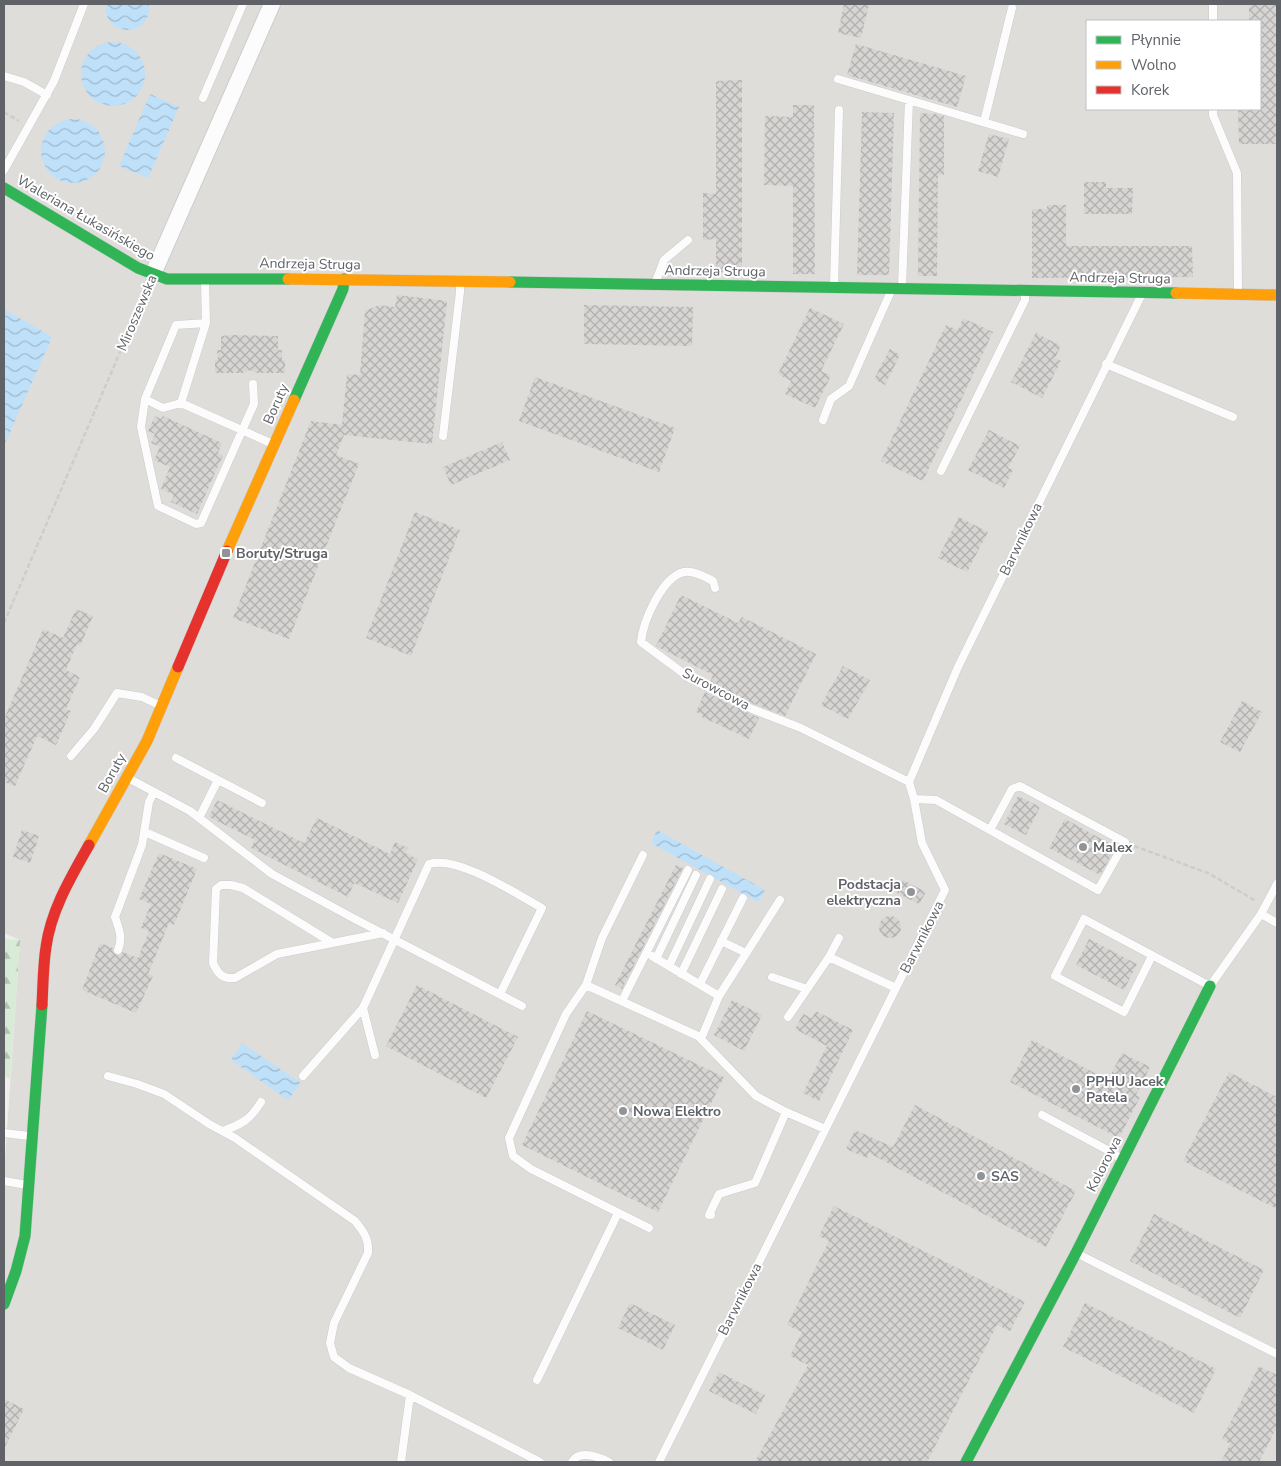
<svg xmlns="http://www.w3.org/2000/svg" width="1281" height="1466" font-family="'Nunito Sans',sans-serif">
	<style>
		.industrial { fill: #dfddda; fill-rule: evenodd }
		.forest { fill: url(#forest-firs) }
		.water { fill: url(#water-waves) }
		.building { fill: url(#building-cross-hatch) }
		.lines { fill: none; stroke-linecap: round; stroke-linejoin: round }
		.lane-casing { stroke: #cbcccc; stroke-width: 9 }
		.street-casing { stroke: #cbcccc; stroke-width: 18 }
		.fast-casing { stroke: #cacacb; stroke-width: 12 }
		.slow-casing { stroke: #cacacb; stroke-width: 12 }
		.jam-casing { stroke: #cacacb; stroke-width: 12 }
		.path { stroke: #cacfcc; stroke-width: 2.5; stroke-dasharray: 5 2.5; stroke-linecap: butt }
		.lane { stroke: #fdfcfc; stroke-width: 8 }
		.street { stroke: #fdfcfc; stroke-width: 16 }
		.fast { stroke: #30b455; stroke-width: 11 }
		.slow { stroke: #ff9f0a; stroke-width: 11 }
		.jam { stroke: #e5322d; stroke-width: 11 }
		.poi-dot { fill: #919496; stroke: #fff; stroke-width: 2 }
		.labels { text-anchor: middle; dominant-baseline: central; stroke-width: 4; stroke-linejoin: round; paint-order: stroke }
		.street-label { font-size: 14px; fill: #5f6368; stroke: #fff }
		.poi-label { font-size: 14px; font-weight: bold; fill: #5f6368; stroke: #fff; text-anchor: start }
	</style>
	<defs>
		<pattern id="forest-firs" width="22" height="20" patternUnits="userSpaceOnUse" patternTransform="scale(1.25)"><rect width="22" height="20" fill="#d8ebd6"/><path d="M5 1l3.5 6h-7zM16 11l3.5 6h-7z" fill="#b2c2b1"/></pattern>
		<pattern id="water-waves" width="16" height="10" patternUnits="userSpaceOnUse" patternTransform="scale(1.25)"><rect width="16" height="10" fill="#bfe0f9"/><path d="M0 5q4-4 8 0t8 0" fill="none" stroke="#9eb9cd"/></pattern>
		<pattern id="building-cross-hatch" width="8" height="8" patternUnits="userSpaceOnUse" patternTransform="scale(1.25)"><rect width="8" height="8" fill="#d6d5d3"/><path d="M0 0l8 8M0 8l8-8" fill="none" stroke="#b1b0af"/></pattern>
	</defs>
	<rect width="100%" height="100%" fill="#efeeea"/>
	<path class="industrial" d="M4,4H1277V1462H4V1175L20,940L4,933ZM1087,21H1260V109H1087Z"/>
	<path class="forest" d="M4,939L20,940L10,1079L4,1075Z"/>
	<path class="water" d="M106,4H149C152,39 102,38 106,4Z
		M81 74a32 32 0 1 1 64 0a32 32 0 1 1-64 0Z
		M150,94L179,107L148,178L119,166Z
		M41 151a32 32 0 1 1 64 0a32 32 0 1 1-64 0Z
		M4,309L52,337L4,446Z
		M657,830L765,890L758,902L651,843Z
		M242,1043L301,1083L288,1100L231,1060Z"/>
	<path class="building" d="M844,4H869L861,38L838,33Z
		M1249,4H1277V144H1239L1238,109H1260V21H1249Z
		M856,44L966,76L957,107L847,75Z
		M742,80V273L716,272V239L703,240V193L716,194V81Z
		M793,105H814L815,274H793V186L764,185L765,116L793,117Z
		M862,112L894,113L889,275H857Z
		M920,113L935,114L944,116V175H938L937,276H918Z
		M989,134L1009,139L998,177L978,171Z
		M1084,182H1106V188H1133L1132,214H1084Z
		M1047,205H1066V246H1192L1193,277L1032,278V209H1047Z
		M397,295L447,301L432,444L344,435L336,455L359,464L289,639L233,618L311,421L342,425L347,374L360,375L365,311L379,305L395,307Z
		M584,305L693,307L692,346L584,344Z
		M810,308L844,324L821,371L831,376L815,408L785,394L791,381L778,374Z
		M963,318L993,332L923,481L881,461L946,325L958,330Z
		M1036,333L1061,346L1055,358L1061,361L1042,398L1011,382Z
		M232,335L278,336V350H282V360H285V373H257L250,370L243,373H215V360H218L217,350H221V336Z
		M890,349L900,355L885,385L874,379Z
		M535,377L675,428L659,472L519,421Z
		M155,416L161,419L163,416L222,443L218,453L223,455L197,514L171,502L174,495L161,489L170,467L154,460L160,447L151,443L155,434L148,431Z
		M989,430L1020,446L1008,468L1013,470L1004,488L968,470Z
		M502,442L510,460L451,485L443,467Z
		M415,512L460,530L411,656L366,638Z
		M959,517L988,532L967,572L938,558Z
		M681,595L738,623L742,617L816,654L785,716L754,704L710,682L713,675L656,646Z
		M76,609L93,616L80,646L77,644L66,670L80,677L66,709L71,711L56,745L37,736L15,786L4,782V719L43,629L63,638Z
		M843,666L870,680L848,719L821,705Z
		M705,692L759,718L749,739L702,717L703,715L696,712Z
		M1242,701L1262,712L1240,752L1220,742Z
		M1018,796L1040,807L1026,835L1004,824Z
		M217,800L304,843L317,818L390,854L395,842L408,848L405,853L418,859L398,903L354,883L348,897L251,848L255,840L209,817Z
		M1065,819L1116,847L1100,875L1049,848Z
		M22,830L39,836L30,863L13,857Z
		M159,853L197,869L174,925L169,923L148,974L153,976L136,1013L82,990L100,943L113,948V952L116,955H120L123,952L138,958L149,931L141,928L151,904L139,899Z
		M676,865L683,868L622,989L615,985Z
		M903,880L926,892L919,904L897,893Z
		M879 927a11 11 0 1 1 22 0a11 11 0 1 1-22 0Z
		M1089,939L1137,964L1124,990L1076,965Z
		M417,985L518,1037L486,1098L386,1046Z
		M732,1000L762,1015L744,1051L714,1035Z
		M587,1011L724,1077L658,1212L522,1145Z
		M816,1011L853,1030L819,1101L803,1093L827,1046L795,1029L803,1014L812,1018Z
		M1032,1040L1108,1080L1122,1053L1150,1067L1136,1095L1140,1097L1119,1138L1010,1082Z
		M1229,1072L1277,1097V1209L1183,1161Z
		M915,1105L1076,1191L1046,1247L869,1153L867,1158L846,1149L855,1130L893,1147Z
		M834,1206L1025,1302L1010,1331L997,1325L927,1462H891L884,1458L881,1462H755L808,1365L790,1356L802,1332L787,1325L829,1241L819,1236Z
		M1154,1214L1264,1270L1240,1318L1130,1261Z
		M630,1303L675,1325L663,1350L618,1328Z
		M1085,1303L1216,1369L1194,1413L1063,1347Z
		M1259,1366L1277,1375V1427L1259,1462H1221L1230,1444L1222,1439Z
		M719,1372L765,1395L756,1414L709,1391Z
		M4,1399L24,1409L4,1449Z"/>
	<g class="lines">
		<g class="lane-casing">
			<path id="lane" d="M1213,4V21
				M4,76L24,82L47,95
				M838,79L1023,134
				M203,98L243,4
				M1213,109V115L1237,173L1238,293
				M984,122L1012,8
				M4,170L54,81L84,4
				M205,281L206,323L181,403L273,444
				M656,281L664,260L688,240
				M834,285L839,110
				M902,287L909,100
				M206,323L176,325L145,399L141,427L158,506L196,524L201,523L254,404L253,384
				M1106,364L1233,417
				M145,399L163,408L181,403
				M823,420L831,399L849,386L891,291
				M443,436L460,292V284
				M941,471L1025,300V294
				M715,588L713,581C705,577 694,570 684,572C662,577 643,621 641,642L691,679L752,709L801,728L909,782
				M71,756L94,729L117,693L142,697L159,705
				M176,758L262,803
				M128,778L190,811L272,874L353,918L522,1006
				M914,799L936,800L1098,890L1125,842L1020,786L1012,789L990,830
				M199,818L218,780
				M145,832L204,858
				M1261,914L1277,923
				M839,938L829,957L896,988
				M721,941L746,953
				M331,942L243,888L231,885H221L216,889L213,963C218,974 222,979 235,978L277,954L383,933
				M118,950C123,938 119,929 115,917L142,845L149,802L154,792
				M652,956L719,996
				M1152,956L1124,1012L1055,976L1084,919L1210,986L1261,914L1277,884
				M656,959L696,875
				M669,966L710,879
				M681,974L722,889
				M772,977L807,989
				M700,984L743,898
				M586,985L602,938L643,855
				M622,1001L688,870
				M363,1008L375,1055
				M788,1017L829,957
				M701,1039L719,996L780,900
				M108,1076L137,1084L164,1094L209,1124L235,1138L355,1221C364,1232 369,1239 368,1253L334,1323L330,1343L334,1357L349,1368L410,1395L540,1462
				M303,1076L363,1008L429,864C458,855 516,894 542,908L500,994
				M1042,1115L1113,1153L1121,1159
				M223,1131C242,1124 250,1120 261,1102
				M4,1133L29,1136
				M4,1181L27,1185
				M711,1215H709L719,1194L755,1183L786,1112
				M649,1228L531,1169L513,1156L509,1138L566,1014L586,985L698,1036L756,1096L786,1112L825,1129
				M1078,1254L1277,1354
				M537,1380L618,1213
				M401,1462L410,1395
				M572,1462C579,1449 599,1457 609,1462
				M659,1462L945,890L922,843L914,799L909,782L958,667L1141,296"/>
		</g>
		<g class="street-casing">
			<path id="street" d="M153,274L272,4"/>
		</g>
		<g class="fast-casing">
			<path id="fast" d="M4,188L138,268L167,279H288
				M510,282L1176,293
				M294,400L343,289L344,279
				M4,1304L16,1271L25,1236L42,1005
				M966,1462L1076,1253L1210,986"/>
		</g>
		<g class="slow-casing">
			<path id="slow" d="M288,279L510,282
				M1176,293L1277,295
				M227,551L294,400
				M89,845L147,741L178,667"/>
		</g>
		<g class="jam-casing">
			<path id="jam" d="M178,667L227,551
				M42,1005C43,986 43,966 46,947C51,910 71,877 89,845"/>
		</g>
		<path class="path" d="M4,112L19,121
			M4,623L147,289
			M1134,846L1208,873L1256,901"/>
		<use href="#lane" class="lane"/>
		<use href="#street" class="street"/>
		<use href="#fast" class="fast"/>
		<use href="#slow" class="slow"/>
		<use href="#jam" class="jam"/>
	</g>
	<g class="poi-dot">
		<rect x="221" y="548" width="10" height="10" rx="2.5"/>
		<circle cx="1083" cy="847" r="5"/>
		<circle cx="911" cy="892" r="5"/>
		<circle cx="1076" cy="1089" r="5"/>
		<circle cx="623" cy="1111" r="5"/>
		<circle cx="981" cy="1176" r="5"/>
	</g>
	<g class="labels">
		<g class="street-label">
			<text transform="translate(86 218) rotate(30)">Waleriana Łukasińskiego</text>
			<text transform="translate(310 264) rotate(1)">Andrzeja Struga</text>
			<text transform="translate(715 271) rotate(1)">Andrzeja Struga</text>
			<text transform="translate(1120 278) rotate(1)">Andrzeja Struga</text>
			<text transform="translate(137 313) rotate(-67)">Miroszewska</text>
			<text transform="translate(276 404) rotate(-66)">Boruty</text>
			<text transform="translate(1021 539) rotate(-64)">Barwnikowa</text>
			<text transform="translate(716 689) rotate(28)">Surowcowa</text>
			<text transform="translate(112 773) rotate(-61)">Boruty</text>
			<text transform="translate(922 937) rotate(-63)">Barwnikowa</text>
			<text transform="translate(1104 1164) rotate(-63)">Kolorowa</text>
			<text transform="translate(740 1299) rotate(-63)">Barwnikowa</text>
		</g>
		<g class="poi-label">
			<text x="236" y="553">Boruty/Struga</text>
			<text x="1093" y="847">Malex</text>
			<text x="901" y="884" text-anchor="end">Podstacja<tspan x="901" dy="16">elektryczna</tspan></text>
			<text x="1086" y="1081">PPHU Jacek<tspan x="1086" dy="16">Patela</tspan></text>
			<text x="633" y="1111">Nowa Elektro</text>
			<text x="991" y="1176">SAS</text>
		</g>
	</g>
	<rect width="1281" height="1466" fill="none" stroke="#5f6368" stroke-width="10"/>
	<rect x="1086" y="20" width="175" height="90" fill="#ffffff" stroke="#bfc1c3"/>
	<rect x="1096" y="36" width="25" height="8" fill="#30b455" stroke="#bfc1c3"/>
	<text x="1131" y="45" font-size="15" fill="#5f6368">Płynnie</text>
	<rect x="1096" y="61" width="25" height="8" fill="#ff9f0a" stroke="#bfc1c3"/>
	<text x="1131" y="70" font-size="15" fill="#5f6368">Wolno</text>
	<rect x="1096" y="86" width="25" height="8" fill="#e5322d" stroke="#bfc1c3"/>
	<text x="1131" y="95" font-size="15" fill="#5f6368">Korek</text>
</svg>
